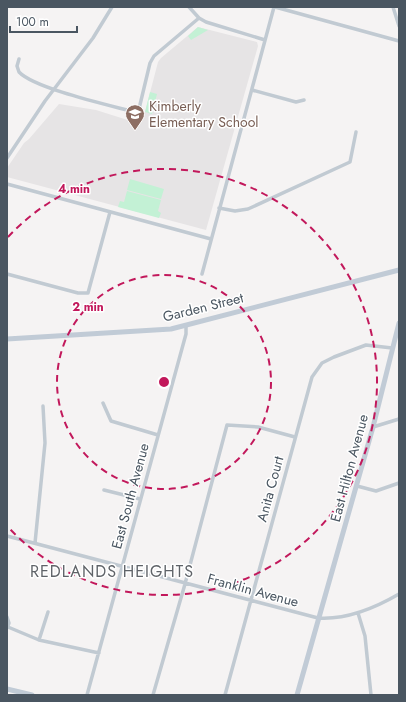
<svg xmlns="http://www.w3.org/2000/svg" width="406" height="702" font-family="Jost,sans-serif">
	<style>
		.education { fill: #e6e4e5 }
		.green { fill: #c3f1d5 }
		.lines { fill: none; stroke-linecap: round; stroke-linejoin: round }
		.street { stroke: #c1cad2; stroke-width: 3.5 }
		.secondary { stroke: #c1cbd6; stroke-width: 5 }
		.ring { fill: none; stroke: #c2185b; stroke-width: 2; stroke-dasharray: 7 5 }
		.labels { text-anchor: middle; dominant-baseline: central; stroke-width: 3; stroke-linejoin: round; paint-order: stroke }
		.education-label { font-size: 14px; fill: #785e54; stroke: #fff; text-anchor: start }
		.street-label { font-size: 14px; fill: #4a5661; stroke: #fff }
		.quarter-label { font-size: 16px; letter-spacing: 1px; fill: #5f6368; stroke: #fff }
		.centre { fill: #c2185b; stroke: #fff; stroke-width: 2 }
		.ring-label { font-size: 12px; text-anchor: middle; font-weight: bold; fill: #c2185b; stroke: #fff; stroke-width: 3; stroke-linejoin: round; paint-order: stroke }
	</style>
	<rect width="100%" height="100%" fill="#f5f3f3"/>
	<path class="education" d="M198,27L257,42L258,46L206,230L7,177V168L24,143L29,139L59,104L96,110L134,122L145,112L158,62L161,58Z"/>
	<path class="green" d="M198,27L208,30L191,40L188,36Z
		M150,92L157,94L152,114L145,112Z
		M130,179L164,189L161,199L127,190Z
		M127,191L161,200L158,211L161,213L159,218L118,207L120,201L136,205L124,202Z"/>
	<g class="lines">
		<path class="street" d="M189,7L199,18L206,22L265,40
			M275,7L399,41
			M393,7L399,26
			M19,59L17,66L19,72C35,89 113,106 138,113L150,63L154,56L199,18
			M252,90L296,102L304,100
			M7,158L45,101L93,38L112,7
			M7,184L211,239
			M219,208L235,211L248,209L350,162L356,132
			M7,274L78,293H88L110,212
			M202,274L274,7
			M103,403L111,421L158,435
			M373,427L399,419
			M357,486L376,491L399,483
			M104,490L140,499
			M7,536L318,618C347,620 375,608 399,594
			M35,543L45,443L43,406
			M358,613L365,636L371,695
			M7,617L9,623L7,628
			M8,627L39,640L99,653
			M39,640L48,612
			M87,695L186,334V326
			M153,695L185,584L227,425L258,427L295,437
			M225,695L312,377L322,363L334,357L366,345L392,348"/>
		<path class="secondary" d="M7,339L171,329L399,270
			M7,689L32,695
			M297,695L373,427L399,323"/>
	</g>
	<g class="ring">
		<circle cx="164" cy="382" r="107"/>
		<path d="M8 237A213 213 0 1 1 8 527"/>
	</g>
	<defs>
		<g id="school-pin" transform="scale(1)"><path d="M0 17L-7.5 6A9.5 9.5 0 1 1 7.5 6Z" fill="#8d6e63" stroke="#fff"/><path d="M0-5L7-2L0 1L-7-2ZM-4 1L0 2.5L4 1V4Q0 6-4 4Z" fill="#fff"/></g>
	</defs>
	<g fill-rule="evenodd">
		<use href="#school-pin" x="135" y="114"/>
	</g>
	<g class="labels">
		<g class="education-label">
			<text x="149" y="106">Kimberly<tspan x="149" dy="16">Elementary School</tspan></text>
		</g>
		<g class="street-label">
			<text transform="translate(203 307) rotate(-14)">Garden Street</text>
			<text transform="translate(349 468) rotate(-75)">East Hilton Avenue</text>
			<text transform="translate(270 489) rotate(-75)">Anita Court</text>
			<text transform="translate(130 496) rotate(-75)">East South Avenue</text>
			<text transform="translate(253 590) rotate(15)">Franklin Avenue</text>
		</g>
		<g class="quarter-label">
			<text x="112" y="571">REDLANDS HEIGHTS</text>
		</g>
	</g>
	<circle cx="164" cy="382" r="6" class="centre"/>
	<g class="ring-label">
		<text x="74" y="193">4 min</text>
		<text x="88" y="311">2 min</text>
	</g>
	<rect width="406" height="702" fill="none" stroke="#4a5661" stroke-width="16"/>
	<path d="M10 26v6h67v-6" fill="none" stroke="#4a5661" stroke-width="2"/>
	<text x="16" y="26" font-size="12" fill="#4a5661" stroke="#ffffff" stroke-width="3" paint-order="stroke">100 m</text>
</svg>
